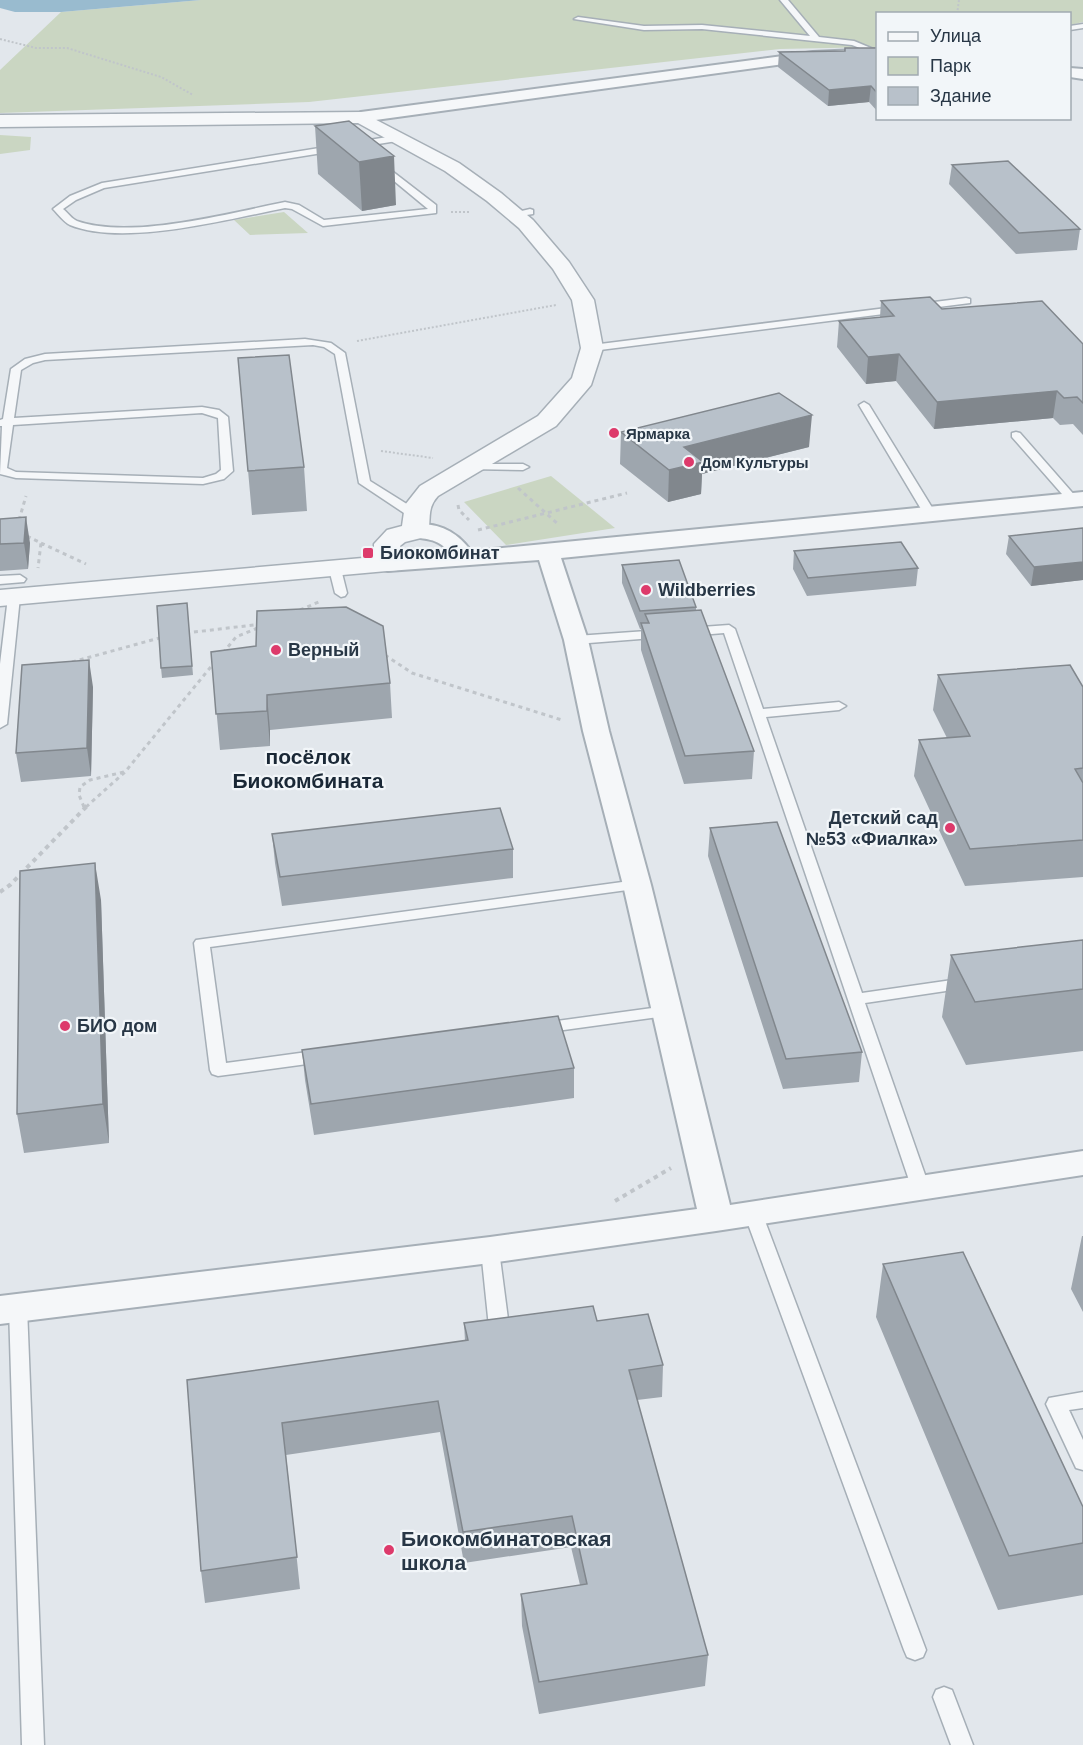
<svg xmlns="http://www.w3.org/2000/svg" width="1083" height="1745" font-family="Helvetica,sans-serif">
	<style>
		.green { fill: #cad6c2 }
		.water { fill: #99bbcf }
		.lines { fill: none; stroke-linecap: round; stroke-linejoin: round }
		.service-casing { stroke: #a6afb7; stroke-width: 3 }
		.minor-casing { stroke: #a6afb7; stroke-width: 4 }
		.tertiary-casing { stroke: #a6afb7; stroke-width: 3 }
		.path-far2 { stroke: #c0c5ca; stroke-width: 2; stroke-dasharray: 2 2; stroke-linecap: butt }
		.path-far1 { stroke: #c0c5ca; stroke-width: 3; stroke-dasharray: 4 4; stroke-linecap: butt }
		.path { stroke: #c0c5ca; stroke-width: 4; stroke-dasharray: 4.5 4.5; stroke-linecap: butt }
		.service { fill: #f5f7f9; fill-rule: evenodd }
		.minor { fill: #f5f7f9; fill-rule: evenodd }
		.tertiary { fill: #f5f7f9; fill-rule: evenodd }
		.wall { fill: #9ea6ae }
		.shaded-wall { fill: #81878d }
		.building { fill: #b8c1ca; stroke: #81878d; stroke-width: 1.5 }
		.poi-dot { fill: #dd3a6b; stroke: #f2f6f9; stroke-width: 2 }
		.labels { text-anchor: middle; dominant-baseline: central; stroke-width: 4.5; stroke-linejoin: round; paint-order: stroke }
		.far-poi-label { font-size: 15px; font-weight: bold; fill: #283746; stroke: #f2f6f9; text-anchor: start }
		.poi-label { font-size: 18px; font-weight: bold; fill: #283746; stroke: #f2f6f9; text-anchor: start }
		.quarter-label { font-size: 21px; font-weight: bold; fill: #1a2836; stroke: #f2f6f9 }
		.near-poi-label { font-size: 21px; font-weight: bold; fill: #283746; stroke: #f2f6f9; text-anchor: start }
	</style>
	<rect width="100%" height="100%" fill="#e2e7ec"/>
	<path class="green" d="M201,0H1083V22L1070,25V14H878L877,47L780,49L309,102L0,113V70L61,12Z
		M0,135L31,137L30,150L0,154Z
		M284,212L308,233L250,235L234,220Z
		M551,476L615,528L506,545L464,502Z"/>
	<path class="water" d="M0,0H201L61,12H15L0,8Z"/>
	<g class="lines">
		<g class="service-casing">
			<path id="service" d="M780,0H788L819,37L854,41L878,51V55L852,45L702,29L644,30L574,19L578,17L644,26L702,25L810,36Z
				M1083,24V28L1070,30V26Z
				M400,135L403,136V140L104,188L76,200L63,209C68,213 72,219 77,221C130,240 230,213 285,202L299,205L324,220L428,209L376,166V162L379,161L436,205V213L323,226L292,209L285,208C228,219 124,247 70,225C64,222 58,214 53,209L70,196L102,183Z
				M530,209L533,210V214L514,217L509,214Z
				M966,298L970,299V303L592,351L587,348L592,345Z
				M305,339L331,343L345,353L370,481L418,511V517H410L359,483L335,354L324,347L313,345L45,360L33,363L21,370L14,418L202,407L219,410L228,417L233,471L224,479L203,484L16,478L0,474L2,426H0V420L3,419L11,369L25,359L45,354ZM202,413L218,418L221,470L216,474L203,478L16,472L7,468L13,425Z
				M864,402L869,405L936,514L934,517H926L924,514L859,405Z
				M1016,432L1020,433L1077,498V502H1069L1012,437V433Z
				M472,464H523L529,467L523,470L468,469L466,467Z
				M335,565L341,569L347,593L345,596L341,597L335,593L329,569Z
				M20,575L26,579L24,582L0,584V576Z
				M14,593L20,597L7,724L0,728V664L8,597Z
				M729,625L735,629L763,709L839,702L846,706L839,710L766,717L862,993L966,978L974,983L966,988L865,1003L930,1189L927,1193L921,1195L915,1193L912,1189L724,633L688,636L682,632L688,628Z
				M661,630L667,634L666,637L576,644L570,640L576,636Z
				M637,880L642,882L645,885L642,888L210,947L226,1063L322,1050L328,1052L330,1056L328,1060L322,1062L218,1076L212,1074L210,1070L194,943L196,940Z
				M667,1006L673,1007L675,1011L673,1015L542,1033L536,1032L534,1028L536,1024L542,1023Z
				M753,1206L759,1208L762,1213L926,1650L923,1657L915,1660L907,1657L904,1650L744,1213L747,1208Z
				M490,1243L496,1245L499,1250L509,1327L506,1332L499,1334L492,1332L489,1327L481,1250L484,1245Z
				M18,1300L25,1302L27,1307L44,1745H22L9,1307L11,1302Z
				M1083,1392V1408L1069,1410L1083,1440V1470L1076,1468L1046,1404L1049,1398Z
				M944,1687L952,1690L973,1745H951L933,1697L936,1690Z"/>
		</g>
		<g class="minor-casing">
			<path id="minor" d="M878,49V57L813,60L361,122L353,117L361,112L813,52Z
				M1070,68L1083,69V79L1070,77Z
				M1083,492V506L561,558L588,640L609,731L651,885L730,1205L1083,1151V1175L716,1231L490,1263L0,1324V1296L490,1237L697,1209L623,885L583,731L564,640L539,560L388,571L380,569L376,564L380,559L388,557L449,552C437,537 425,540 408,536L405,531L408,526C434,520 456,530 471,551Z"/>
		</g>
		<g class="tertiary-casing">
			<path id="tertiary" d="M361,112L459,163L501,193L533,220L569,262L594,300L603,348L591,385L556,426L438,496C424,511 434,524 425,537L405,542L400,546L401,564L398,570L0,606V590L374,557V544L387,530L402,526L405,505L420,486L538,416L572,378L581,348L572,300L553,269L519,228L487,201L445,171L358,123L0,127V115Z"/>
		</g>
		<path class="path-far2" d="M957,14L959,0
			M0,39L36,48H67L161,77L193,95
			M451,212H471
			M357,341L556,305
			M381,451L433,458"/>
		<path class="path-far1" d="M518,488L559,525
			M458,505L459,510L469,520
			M19,520L26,496
			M478,530L627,493
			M27,536L41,543L38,568
			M41,543L86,564
			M300,610L321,601
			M186,633L262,624
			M223,653L236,637L260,627
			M385,655L412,673L562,720
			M72,662L163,637
			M84,807L79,795L80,787L90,780L124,772
			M86,807L125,772L214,663"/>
		<path class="path" d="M84,805L85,808
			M0,892L10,885L88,805
			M615,1201L671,1168"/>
		<use href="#service" class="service"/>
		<use href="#minor" class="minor"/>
		<use href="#tertiary" class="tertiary"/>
	</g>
	<path class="wall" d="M845,48H878V112L869,102L828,106L778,67L779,52L844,51Z
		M349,121L396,205L362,211L318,174L315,126Z
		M952,165L1080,229L1077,250L1016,254L949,184Z
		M881,301L942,309L1083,344V435L1073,424L1060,425L1053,418L934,429L896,381L866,384L837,347L839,321L880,317Z
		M238,358L304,467L307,511L252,515Z
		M621,432L809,447L702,474L701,494L668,502L620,464Z
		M0,519L30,543L28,569L0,571Z
		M1083,528V580L1031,586L1006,554L1009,536Z
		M794,551L918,568L916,586L807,596L793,569Z
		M622,565L696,607V611L754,751L752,779L684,784L641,650V629H640L622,583Z
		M187,603L193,675L162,678L161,668Z
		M211,652L390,683L392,718L270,730V746L220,750Z
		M938,675L1083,687V877L965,886L914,776L919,740L947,738L933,710Z
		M93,687L91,776L21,782L16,753Z
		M710,828L862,1052L859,1082L783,1089L708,856Z
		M272,834L513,849V878L282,906L275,863Z
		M101,900L109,1143L24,1153L17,1114Z
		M1083,940V1051L966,1065L942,1017L951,955Z
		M302,1050L574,1068V1098L314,1135L305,1080Z
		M1082,1236H1083V1312L1071,1289Z
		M883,1264L1083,1507V1595L998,1610L876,1317Z
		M597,1321L663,1365L662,1397L637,1400L708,1655L705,1686L539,1714L522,1626L521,1594L580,1585L571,1547L464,1563L440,1432L286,1455L300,1589L205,1603L201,1571L187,1380L465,1341L464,1323Z"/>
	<path class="shaded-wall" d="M871,86L869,102L828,106L829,90Z
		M394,156L396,205L362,211L359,162Z
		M899,354L896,381L866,384L868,357Z
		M1057,391L1053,418L934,429L937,402Z
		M812,415L809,447L702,474L701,494L668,502L669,470L684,447Z
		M26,517L30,543L28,569L24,543Z
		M1083,562V580L1031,586L1034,567Z
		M89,660L93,687L91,776L87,748Z
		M267,695L270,730V746L267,711Z
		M95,863L101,900L109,1143L103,1104Z"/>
	<path class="building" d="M845,48H878V94L871,86L829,90L779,52L845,51Z
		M349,121L394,156L359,162L315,126Z
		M1008,161L1080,229L1019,233L952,165Z
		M930,297L942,309L1042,301L1083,344V403L1077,397L1064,398L1057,391L937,402L899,354L868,357L839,321L894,316L881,301Z
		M289,355L304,467L248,471L238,358Z
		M779,393L812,415L684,447L703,462L669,470L621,432Z
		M26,517L24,543L0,544V519Z
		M1083,528V562L1034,567L1009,536Z
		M901,542L918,568L808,578L794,551Z
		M679,560L696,607L640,611L622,565Z
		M187,603L192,666L161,668L157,606Z
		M346,607L383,626L390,683L267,695V711L216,714L211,652L256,646L257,611Z
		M701,610L754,751L685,756L641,623H649L645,614Z
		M89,660L87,748L16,753L22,665Z
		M1070,665L1083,687V768L1075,769L1083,783V840L970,849L919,740L970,736L938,675Z
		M500,808L513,849L280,877L272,834Z
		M777,822L862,1052L786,1059L710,828Z
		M95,863L103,1104L17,1114L20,871Z
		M1083,940V989L975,1002L951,955Z
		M558,1016L574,1068L311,1104L302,1050Z
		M963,1252L1083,1507V1543L1009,1556L883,1264Z
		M593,1306L597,1321L648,1314L663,1365L629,1370L708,1655L539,1682L521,1594L587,1584L572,1516L463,1532L438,1401L282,1423L297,1557L201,1571L187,1380L468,1340L464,1323Z"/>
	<g class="poi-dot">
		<circle cx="614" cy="433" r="6"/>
		<circle cx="689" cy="462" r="6"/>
		<rect x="362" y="547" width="12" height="12" rx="3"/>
		<circle cx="646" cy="590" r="6"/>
		<circle cx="276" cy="650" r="6"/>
		<circle cx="950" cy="828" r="6"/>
		<circle cx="65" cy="1026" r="6"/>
		<circle cx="389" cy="1550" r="6"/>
	</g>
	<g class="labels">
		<g class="far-poi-label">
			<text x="626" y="433">Ярмарка</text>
			<text x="701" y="462">Дом Культуры</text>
		</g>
		<g class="poi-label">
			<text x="380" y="553">Биокомбинат</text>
			<text x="658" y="590">Wildberries</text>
			<text x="288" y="650">Верный</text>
			<text x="938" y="818" text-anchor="end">Детский сад<tspan x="938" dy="21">№53 «Фиалка»</tspan></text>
			<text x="77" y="1026">БИО дом</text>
		</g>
		<g class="quarter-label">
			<text x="308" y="756">посёлок<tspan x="308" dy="24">Биокомбината</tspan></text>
		</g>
		<g class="near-poi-label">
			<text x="401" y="1538">Биокомбинатовская<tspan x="401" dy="24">школа</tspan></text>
		</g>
	</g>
	<rect x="876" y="12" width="195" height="108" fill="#f2f6f9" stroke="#a1aab1" stroke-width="1.5"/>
	<rect x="888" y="32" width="30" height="9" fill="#f5f7f9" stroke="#a1aab1" stroke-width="1.5"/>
	<text x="930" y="42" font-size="18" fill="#283746">Улица</text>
	<rect x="888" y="57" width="30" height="18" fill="#cad6c2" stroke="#a1aab1" stroke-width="1.5"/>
	<text x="930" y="72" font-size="18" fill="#283746">Парк</text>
	<rect x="888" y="87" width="30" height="18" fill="#b8c1ca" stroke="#a1aab1" stroke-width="1.5"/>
	<text x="930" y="102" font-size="18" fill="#283746">Здание</text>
</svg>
